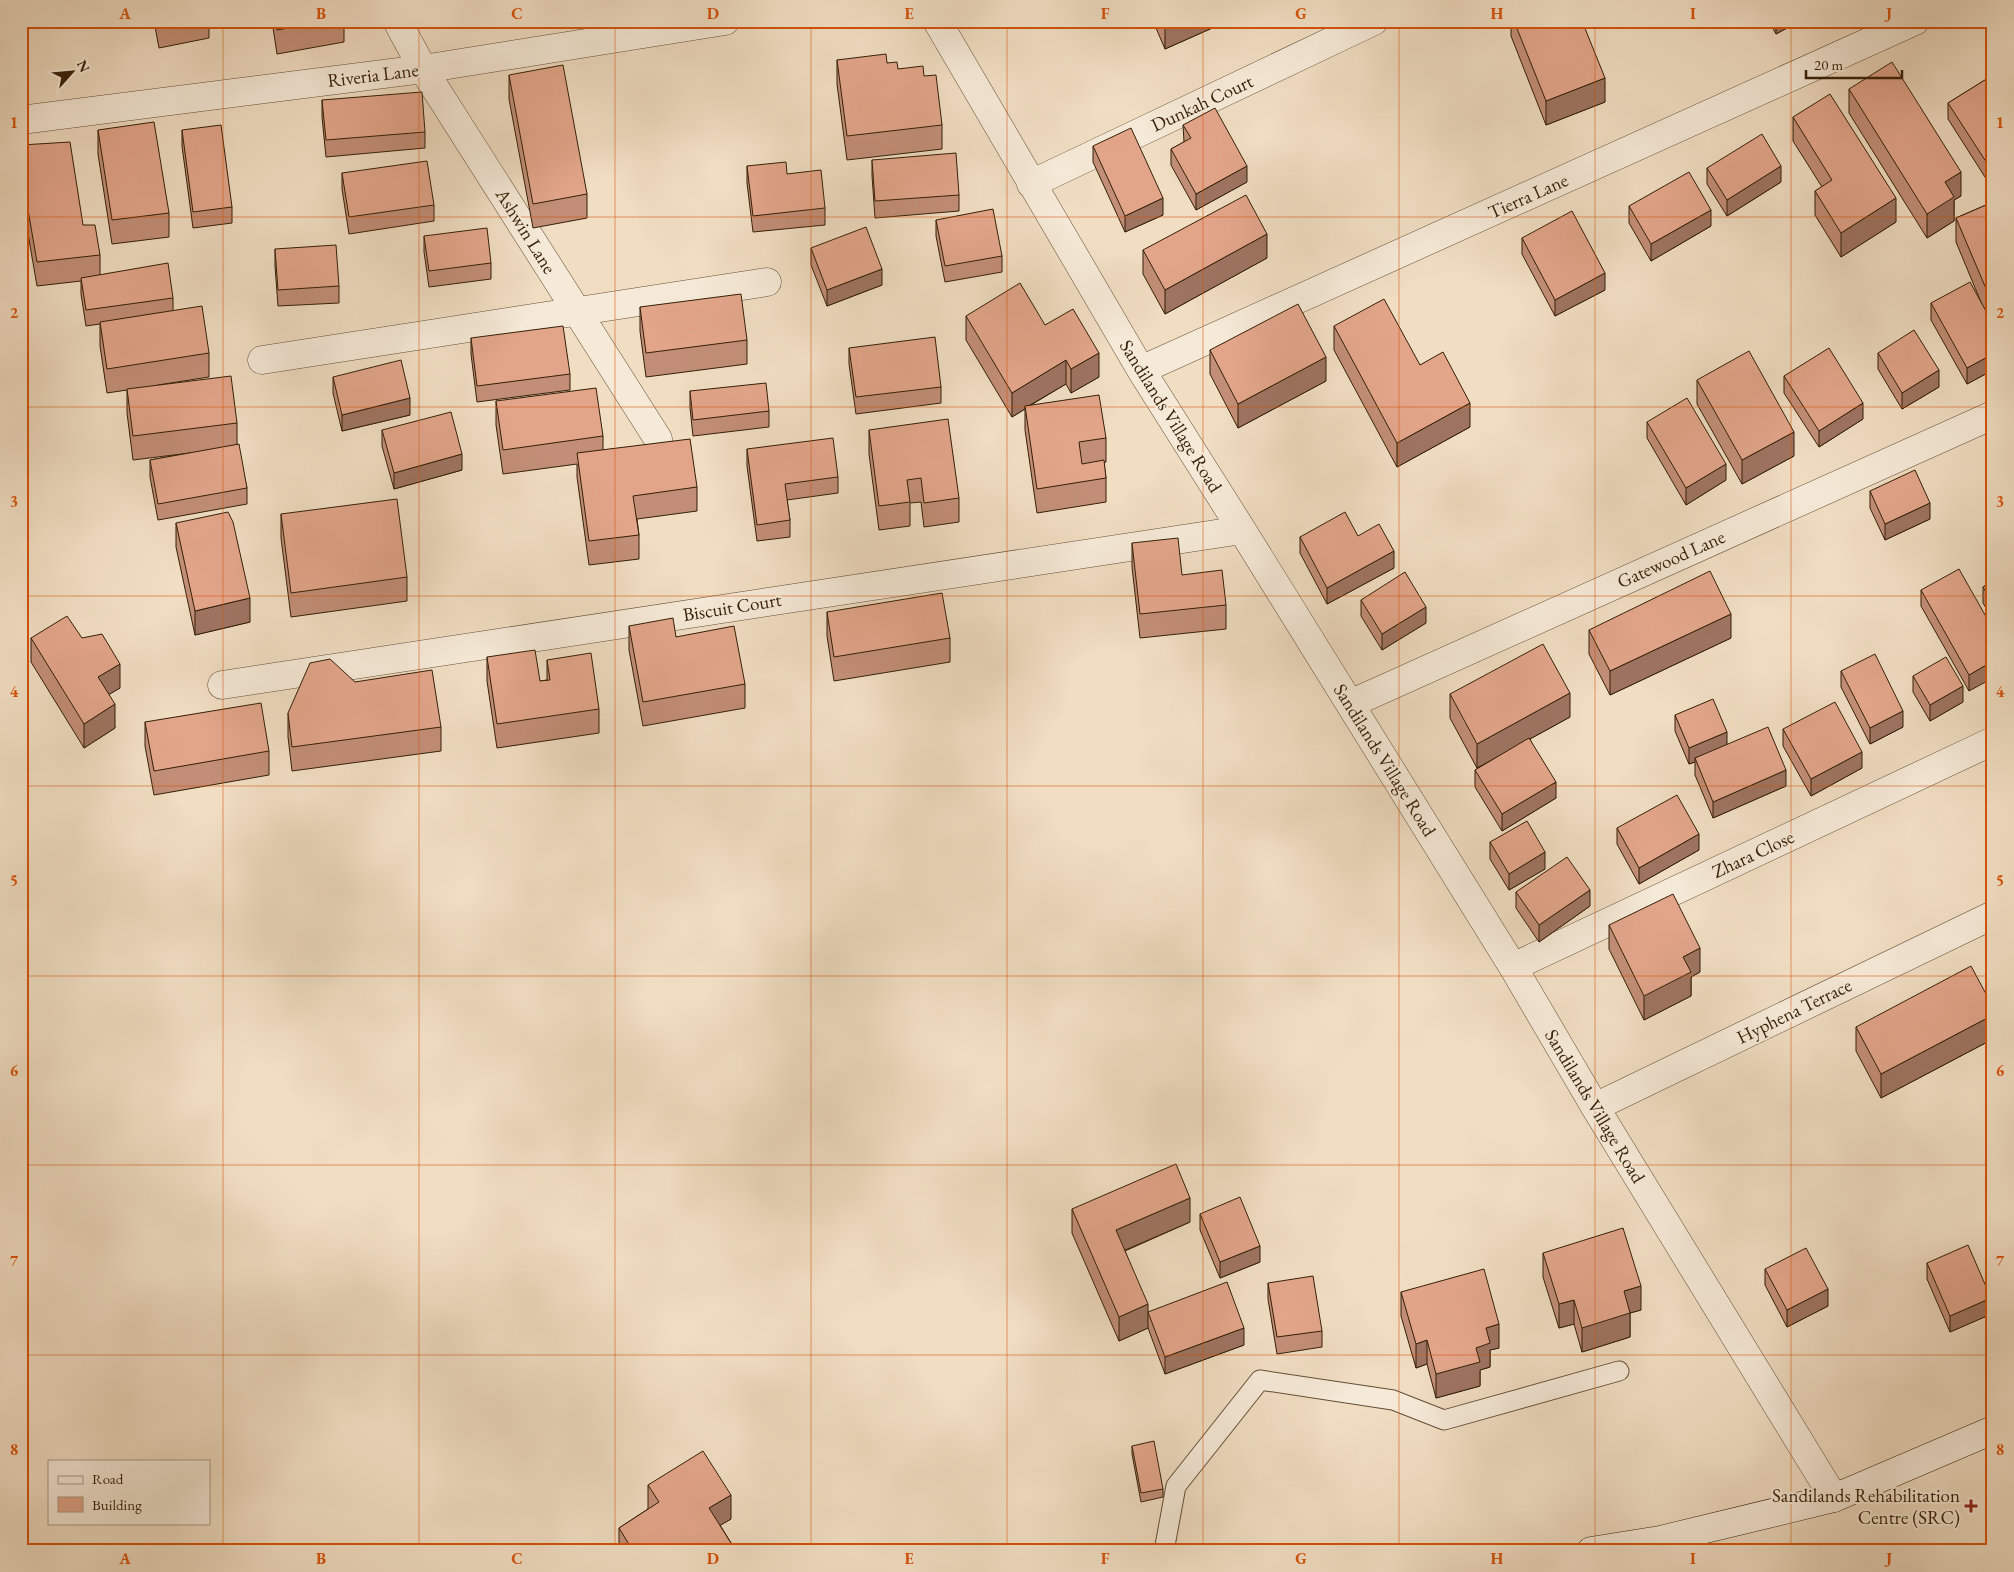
<svg xmlns="http://www.w3.org/2000/svg" width="2014" height="1572" font-family="'EB Garamond',serif">
	<style>
		.lines { fill: none; stroke-linecap: round; stroke-linejoin: round }
		.lane-casing { stroke: #634e35; stroke-width: 21 }
		.street-casing { stroke: #634e35; stroke-width: 29 }
		.secondary-casing { stroke: #341f06; stroke-width: 29 }
		.lane { stroke: #f5e9d7; stroke-width: 19 }
		.street { stroke: #f5e9d7; stroke-width: 28 }
		.secondary { stroke: #f5e9d7; stroke-width: 28 }
		.wall { fill: #c28e77; stroke: #341f06 }
		.shaded-wall { fill: #9e7461; stroke: #341f06 }
		.building { fill: #e2a58a; stroke: #341f06 }
		.grid { fill: none; stroke: #d6530b; stroke-width: 1; stroke-opacity: 0.55 }
		.poi-dot { fill: #8f2418; stroke: #f5e9d7; stroke-width: 2 }
		.labels { text-anchor: middle; dominant-baseline: central; stroke-width: 4; stroke-linejoin: round; paint-order: stroke }
		.street-label { font-size: 19px; fill: #341f06; stroke: #f5e9d7 }
		.poi-label { font-size: 19px; fill: #341f06; stroke: #f5e9d7; text-anchor: end }
		.neatline { fill: none; stroke: #d6530b; stroke-width: 2 }
		.grid-label { font-size: 16px; text-anchor: middle; font-weight: bold; fill: #d6530b }
	</style>
	<rect width="100%" height="100%" fill="#f0ddc2"/>
	<filter id="stains"><feTurbulence type="fractalNoise" baseFrequency=".004" numOctaves="4"/><feColorMatrix values="0 0 0 0 .2 0 0 0 0 .09 0 0 0 0 .02 0 0 0 .5 -.17"/></filter>
	<radialGradient id="worn" r=".72"><stop offset=".6" stop-color="#630" stop-opacity="0"/><stop offset="1" stop-color="#630" stop-opacity=".3"/></radialGradient>
	<g class="lines">
		<g class="lane-casing">
			<path id="lane" d="M1164,1551L1176,1486L1260,1380L1393,1400L1444,1420L1619,1371"/>
		</g>
		<g class="street-casing">
			<path id="street" d="M397,21L423,69L658,439
				M937,21L1141,370L1242,530L1513,967L1595,1107L1834,1498
				M21,120L423,69L725,21
				M1031,184L1374,21
				M262,360L767,282
				M1141,370L1915,21
				M222,685L1242,530
				M1350,704L1993,415
				M1513,967L1993,741
				M1595,1107L1993,915"/>
		</g>
		<g class="secondary-casing">
			<path id="secondary" d="M1591,1551L1660,1540L1834,1498L1993,1430"/>
		</g>
		<use href="#lane" class="lane"/>
		<use href="#street" class="street"/>
		<use href="#secondary" class="secondary"/>
	</g>
	<path class="wall" d="M70,21H95L71,25Z
		M154,21H209V38L159,48Z
		M272,21H344V42L277,54Z
		M1153,21H1228L1165,49Z
		M1511,21H1582L1605,102L1546,125L1511,36Z
		M1769,21H1800L1776,34Z
		M837,60L887,63L898,69L924,76L942,125V149L847,160L837,84Z
		M509,75L587,194V218L533,228L509,99Z
		M1993,75L1992,188L1948,119V103Z
		M1849,89L1961,196L1954,200V221L1927,238L1849,113Z
		M322,100L425,132V148L326,157L322,117Z
		M1793,117L1896,222L1841,257L1815,215V191L1822,187L1793,141Z
		M1183,125L1247,182L1196,210L1171,165V149L1184,142Z
		M98,130L169,213V237L112,244L98,154Z
		M182,130L232,207V223L193,228L182,146Z
		M21,145L83,225L100,255V275L173,298V310L209,353V377L158,385L237,423V445L247,488V504L158,520L150,477V460L190,453L133,460L127,413V390L107,393L100,346V324L86,326L81,294V281L37,286L21,193Z
		M1093,146L1163,215L1125,232L1093,162Z
		M872,160L959,195V211L875,218L872,176Z
		M747,166L787,174L825,208V225L753,232L747,183Z
		M1707,168L1781,182L1727,216L1707,184Z
		M342,173L434,205V221L349,234L342,189Z
		M1993,202V370L1967,384L1931,320V303L1983,307L1956,242V218Z
		M1629,206L1711,226L1651,261L1629,223Z
		M936,220L1002,256V272L945,282L936,236Z
		M424,236L491,263V279L429,287L424,252Z
		M1522,238L1605,290L1555,316L1522,254Z
		M811,248L882,285L827,306L811,265Z
		M275,249L339,286V303L278,306L275,266Z
		M1143,250L1267,258L1165,314L1143,274Z
		M640,307L747,340V364L646,377L640,331Z
		M966,316L1045,325L1099,377L1071,393L1066,384L1031,405L1106,438V462L1104,463L1106,478V502L1037,513L1025,430V409L1012,417L966,340Z
		M1334,326L1420,365L1470,427L1397,467L1334,350Z
		M471,338L570,374V390L477,402L471,354Z
		M849,348L941,387V403L856,414L849,364Z
		M1210,350L1326,381L1238,428L1210,374Z
		M1878,353L1939,387L1902,409L1878,369Z
		M1784,376L1863,419L1819,447L1784,393Z
		M333,377L410,415L342,431L333,393Z
		M1697,380L1794,456L1742,484L1697,404Z
		M690,391L769,411V427L693,436L690,408Z
		M496,401L603,436V450L697,487V511L637,519L639,535V559L589,565L577,477V464L503,474L496,425Z
		M1647,422L1726,480L1686,505L1647,438Z
		M382,430L462,470L394,489L382,446Z
		M869,430L959,498V522L924,527L921,502L910,503V526L879,530L869,454Z
		M747,449L838,477V493L787,500L790,520V537L757,541L747,466Z
		M1870,491L1930,519L1885,540L1870,508Z
		M281,514L407,577V601L291,617L281,538Z
		M176,523L250,622L195,635L176,547Z
		M1358,536L1394,568L1327,604L1300,553V537Z
		M1132,543L1182,575L1226,605V629L1140,638L1132,567Z
		M1993,581V620L1983,603V587Z
		M1921,590L1993,629L1969,691L1921,606Z
		M1361,600L1426,623L1382,650L1361,616Z
		M827,612L950,638V662L834,681L827,636Z
		M629,626L676,637L745,684V708L643,726L629,650Z
		M1589,630L1731,638L1610,695L1589,654Z
		M31,638H82L120,688L109,694L115,728L84,748L31,662Z
		M487,657L540,681L547,680V660L599,709V733L497,748L487,681Z
		M1841,671L1903,727L1870,744L1841,687Z
		M1913,676L1963,702L1930,721L1913,692Z
		M355,682L441,727V751L292,771L288,737V713Z
		M1450,694L1570,717L1530,739L1556,798L1502,831L1475,787V770L1504,753L1477,768L1450,718Z
		M1675,715L1727,744L1786,786L1713,818L1695,775V762L1689,764L1675,731Z
		M145,722L269,751V775L154,795L145,746Z
		M1783,729L1862,768L1811,796L1783,746Z
		M1617,828L1699,850L1639,884L1617,844Z
		M1490,842L1545,869L1509,890L1490,859Z
		M1516,892L1590,906L1539,942L1516,908Z
		M1609,925L1700,972L1691,977V996L1644,1020L1609,949Z
		M1993,1007V1039L1881,1098L1856,1051V1027Z
		M1072,1209L1190,1222L1125,1251L1148,1312L1244,1345L1165,1374L1148,1328L1119,1341L1072,1233Z
		M1200,1214L1260,1262L1220,1278L1200,1230Z
		M1543,1253L1641,1310L1630,1313V1337L1582,1352L1574,1324L1559,1328L1543,1277Z
		M1927,1263L1991,1306H1993V1332L1989,1324V1315L1950,1332L1927,1279Z
		M1765,1269L1828,1306L1787,1327L1765,1285Z
		M1268,1283L1322,1331V1347L1277,1354L1268,1299Z
		M1401,1292L1499,1348L1490,1350V1367L1480,1370V1386L1436,1398L1427,1364L1416,1368L1401,1316Z
		M1132,1446L1163,1489V1497L1141,1502L1132,1454Z
		M648,1485L731,1519L720,1525L736,1551H619V1528L648,1509Z"/>
	<path class="shaded-wall" d="M1173,21H1228L1165,49V25Z
		M1776,21H1800L1776,34Z
		M1605,78V102L1546,125V101Z
		M1247,166V182L1196,210V194Z
		M1781,166V182L1727,216V200Z
		M1992,171H1993V187L1992,188Z
		M1961,172V196L1954,200V221L1927,238V214L1945,182Z
		M1163,198V215L1125,232V216Z
		M1896,198V222L1841,257V233Z
		M1711,210V226L1651,261V244Z
		M1267,234V258L1165,314V290Z
		M882,269V285L827,306V290Z
		M1605,273V290L1555,316V300Z
		M1099,353V377L1071,393V369Z
		M1993,354V370L1967,384V368Z
		M1326,357V381L1238,428V404Z
		M1066,360V384L1025,408V406V409L1012,417V393Z
		M1939,370V387L1902,409V393Z
		M410,398V415L342,431V415Z
		M1470,403V427L1397,467V443Z
		M1863,403V419L1819,447V431Z
		M1794,432V456L1742,484V460Z
		M462,454V470L394,489V473Z
		M1726,464V480L1686,505V488Z
		M1930,503V519L1885,540V524Z
		M1394,551V568L1327,604V588Z
		M250,598V622L195,635V611Z
		M1426,607V623L1382,650V634Z
		M1731,614V638L1610,695V671Z
		M1993,661V678L1969,691V675Z
		M120,664V688L98,701V677Z
		M1963,686V702L1930,721V705Z
		M1570,693V717L1477,768V744Z
		M115,704V728L84,748V724Z
		M1903,711V727L1870,744V728Z
		M1727,732V748L1695,758V762L1689,764V748Z
		M1862,752V768L1811,796V779Z
		M1786,770V786L1713,818V802Z
		M1556,782V798L1502,831V814Z
		M1699,834V850L1639,884V868Z
		M1545,852V869L1509,890V874Z
		M1590,890V906L1539,942V925Z
		M1700,948V972L1691,977V996L1644,1020V996L1683,957Z
		M1993,1015V1039L1881,1098V1074Z
		M1190,1198V1222L1116,1254V1230Z
		M1260,1246V1262L1220,1278V1262Z
		M1641,1286V1310L1630,1313V1337L1582,1352V1328L1624,1291Z
		M1828,1289V1306L1787,1327V1310Z
		M1991,1298V1312L1989,1307V1315L1950,1332V1316Z
		M1574,1300V1324L1559,1328V1304Z
		M1148,1304V1328L1119,1341V1317Z
		M1499,1324V1348L1490,1350V1367L1480,1370V1386L1436,1398V1374L1476,1348L1486,1328Z
		M1244,1328V1345L1165,1374V1357Z
		M1427,1340V1364L1416,1368V1344Z
		M731,1495V1519L709,1532V1508Z"/>
	<path class="building" d="M158,21H171L159,24Z
		M276,21H328L277,30Z
		M1164,21H1173L1165,25Z
		M1514,21H1582L1605,78L1546,101Z
		M886,54L887,63L897,62L898,69L923,66L924,76L936,75L942,125L847,136L837,60Z
		M1892,62L1961,172L1945,182L1954,197L1927,214L1849,89Z
		M563,65L587,194L533,204L509,75Z
		M1993,75V171H1992L1948,103Z
		M422,92L425,132L326,140L322,100Z
		M1830,94L1896,198L1841,233L1815,191L1832,180L1793,117Z
		M1215,108L1247,166L1196,194L1171,149L1191,138L1183,125Z
		M154,122L169,213L112,220L98,130Z
		M221,125L232,207L193,212L182,130Z
		M1131,128L1163,198L1125,216L1093,146Z
		M1762,134L1781,166L1727,200L1707,168Z
		M70,142L83,225H95L100,255L37,262L21,169V145Z
		M956,153L959,195L875,201L872,160Z
		M427,161L434,205L349,217L342,173Z
		M786,162L787,174L821,170L825,208L753,216L747,166Z
		M1689,172L1711,210L1651,244L1629,206Z
		M1246,195L1267,234L1165,290L1143,250Z
		M1993,202V305L1956,218Z
		M993,209L1002,256L945,266L936,220Z
		M1572,211L1605,273L1555,300L1522,238Z
		M866,227L882,269L827,290L811,248Z
		M487,228L491,263L429,271L424,236Z
		M336,245L339,286L278,290L275,249Z
		M168,263L173,298L86,310L81,278Z
		M1970,282L1993,324V354L1967,368L1931,303Z
		M1020,283L1045,325L1073,309L1099,353L1071,369L1066,360L1012,393L966,316Z
		M741,294L747,340L646,353L640,307Z
		M1384,299L1420,365L1443,352L1470,403L1397,443L1334,326Z
		M1298,304L1326,357L1238,404L1210,350Z
		M202,306L209,353L107,369L100,322Z
		M563,326L570,374L477,386L471,338Z
		M1914,330L1939,370L1902,393L1878,353Z
		M935,337L941,387L856,397L849,348Z
		M1829,348L1863,403L1819,431L1784,376Z
		M1749,351L1794,432L1742,460L1697,380Z
		M401,360L410,398L342,415L333,377Z
		M231,376L237,423L133,436L127,389Z
		M766,383L769,411L693,420L690,391Z
		M596,388L603,436L503,450L496,401Z
		M1099,395L1106,438L1079,442L1082,464L1104,460L1106,478L1037,489L1025,406Z
		M1687,398L1726,464L1686,488L1647,422Z
		M451,412L462,454L394,473L382,430Z
		M948,419L959,498L924,503L921,478L907,480L910,502L879,506L869,430Z
		M833,438L838,477L785,484L790,520L757,525L747,449Z
		M690,439L697,487L633,496L639,535L589,541L577,453Z
		M239,444L247,488L158,504L150,460Z
		M1915,470L1930,503L1885,524L1870,491Z
		M397,499L407,577L291,593L281,514Z
		M228,512L233,522L250,598L195,611L176,523Z
		M1345,512L1358,536L1379,524L1394,551L1327,588L1300,537Z
		M1178,538L1182,575L1222,570L1226,605L1140,614L1132,543Z
		M1959,569L1993,629V661L1969,675L1921,590Z
		M1710,571L1731,614L1610,671L1589,630Z
		M1405,572L1426,607L1382,634L1361,600Z
		M1993,581V604L1983,587Z
		M942,593L950,638L834,657L827,612Z
		M67,616L82,638L102,634L120,664L98,677L115,704L84,724L31,638Z
		M673,618L676,637L734,626L745,684L643,702L629,626Z
		M1543,644L1570,693L1477,744L1450,694Z
		M535,650L540,681L550,680L547,660L591,653L599,709L497,724L487,657Z
		M1875,654L1903,711L1870,728L1841,671Z
		M1946,657L1963,686L1930,705L1913,676Z
		M330,659L355,682L432,670L441,727L292,747L288,713L310,663Z
		M1713,699L1727,732L1689,748L1675,715Z
		M1835,702L1862,752L1811,779L1783,729Z
		M261,703L269,751L154,771L145,722Z
		M1768,727L1786,770L1713,802L1695,758Z
		M1529,738L1556,782L1502,814L1475,770Z
		M1677,795L1699,834L1639,868L1617,828Z
		M1527,821L1545,852L1509,874L1490,842Z
		M1567,857L1590,890L1539,925L1516,892Z
		M1673,894L1700,948L1683,957L1691,972L1644,996L1609,925Z
		M1971,966L1993,1007V1015L1881,1074L1856,1027Z
		M1176,1164L1190,1198L1116,1230L1148,1304L1119,1317L1072,1209Z
		M1240,1197L1260,1246L1220,1262L1200,1214Z
		M1623,1228L1641,1286L1624,1291L1630,1313L1582,1328L1574,1300L1559,1304L1543,1253Z
		M1968,1245L1991,1298L1950,1316L1927,1263Z
		M1806,1248L1828,1289L1787,1310L1765,1269Z
		M1484,1269L1499,1324L1486,1328L1490,1343L1476,1348L1480,1362L1436,1374L1427,1340L1416,1344L1401,1292Z
		M1313,1276L1322,1331L1277,1337L1268,1283Z
		M1227,1282L1244,1328L1165,1357L1148,1312Z
		M1993,1306V1316L1989,1307Z
		M1154,1441L1163,1489L1141,1493L1132,1446Z
		M703,1451L731,1495L709,1508L736,1551H633L619,1528L659,1502L648,1485Z"/>
	<path class="grid" d="M223,21V1551M419,21V1551M615,21V1551M811,21V1551M1007,21V1551M1203,21V1551M1399,21V1551M1595,21V1551M1791,21V1551M21,217H1993M21,407H1993M21,596H1993M21,786H1993M21,976H1993M21,1165H1993M21,1355H1993"/>
	<path class="poi-dot" d="M1968.5 1498.5h5v5h5v5h-5v5h-5v-5h-5v-5h5z"/>
	<g class="labels">
		<g class="street-label">
			<text transform="translate(373 75) rotate(-7)">Riveria Lane</text>
			<text transform="translate(1202 103) rotate(-25)">Dunkah Court</text>
			<text transform="translate(1528 196) rotate(-24)">Tierra Lane</text>
			<text transform="translate(526 231) rotate(58)">Ashwin Lane</text>
			<text transform="translate(1171 416) rotate(58)">Sandilands Village Road</text>
			<text transform="translate(1671 559) rotate(-24)">Gatewood Lane</text>
			<text transform="translate(732 607) rotate(-9)">Biscuit Court</text>
			<text transform="translate(1385 760) rotate(58)">Sandilands Village Road</text>
			<text transform="translate(1753 854) rotate(-25)">Zhara Close</text>
			<text transform="translate(1794 1011) rotate(-26)">Hyphena Terrace</text>
			<text transform="translate(1595 1106) rotate(59)">Sandilands Village Road</text>
		</g>
		<g class="poi-label">
			<text x="1960" y="1495">Sandilands Rehabilitation<tspan x="1960" dy="22">Centre (SRC)</tspan></text>
		</g>
	</g>
	<rect width="2014" height="1572" fill="none" stroke="#f0ddc2" stroke-width="55"/>
	<rect x="48" y="1460" width="162" height="65" fill="#f5e9d7" stroke="#a89883"/>
	<rect x="58" y="1476" width="25" height="8" fill="#f5e9d7" stroke="#a89883"/>
	<text x="92" y="1484" font-size="15" fill="#341f06">Road</text>
	<rect x="58" y="1497" width="25" height="15" fill="#e2a58a" stroke="#a89883"/>
	<text x="92" y="1510" font-size="15" fill="#341f06">Building</text>
	<g transform="translate(72 72) rotate(63)" stroke="#f5e9d7" stroke-width="4" paint-order="stroke">
	<path d="M0-4L9 19L0 12L-9 19Z" fill="#341f06"/>
	<text y="-8" font-size="14" font-weight="bold" text-anchor="middle" fill="#341f06">N</text>
	</g>
	<path d="M1806 70v8h96v-8" fill="none" stroke="#341f06" stroke-width="2.5"/>
	<text x="1814" y="70" font-size="15" fill="#341f06" stroke="#f5e9d7" stroke-width="4" paint-order="stroke">20 m</text>
	<rect x="28" y="28" width="1958" height="1516" class="neatline"/>
	<g class="grid-label">
		<text x="125" y="19">A</text>
		<text x="321" y="19">B</text>
		<text x="517" y="19">C</text>
		<text x="713" y="19">D</text>
		<text x="909" y="19">E</text>
		<text x="1105" y="19">F</text>
		<text x="1301" y="19">G</text>
		<text x="1497" y="19">H</text>
		<text x="1693" y="19">I</text>
		<text x="1889" y="19">J</text>
		<text x="14" y="128">1</text>
		<text x="2000" y="128">1</text>
		<text x="14" y="318">2</text>
		<text x="2000" y="318">2</text>
		<text x="14" y="507">3</text>
		<text x="2000" y="507">3</text>
		<text x="14" y="697">4</text>
		<text x="2000" y="697">4</text>
		<text x="14" y="886">5</text>
		<text x="2000" y="886">5</text>
		<text x="14" y="1076">6</text>
		<text x="2000" y="1076">6</text>
		<text x="14" y="1266">7</text>
		<text x="2000" y="1266">7</text>
		<text x="14" y="1455">8</text>
		<text x="2000" y="1455">8</text>
		<text x="125" y="1564">A</text>
		<text x="321" y="1564">B</text>
		<text x="517" y="1564">C</text>
		<text x="713" y="1564">D</text>
		<text x="909" y="1564">E</text>
		<text x="1105" y="1564">F</text>
		<text x="1301" y="1564">G</text>
		<text x="1497" y="1564">H</text>
		<text x="1693" y="1564">I</text>
		<text x="1889" y="1564">J</text>
	</g>
	<rect width="100%" height="100%" filter="url(#stains)"/>
	<rect width="100%" height="100%" fill="url(#worn)"/>
</svg>
